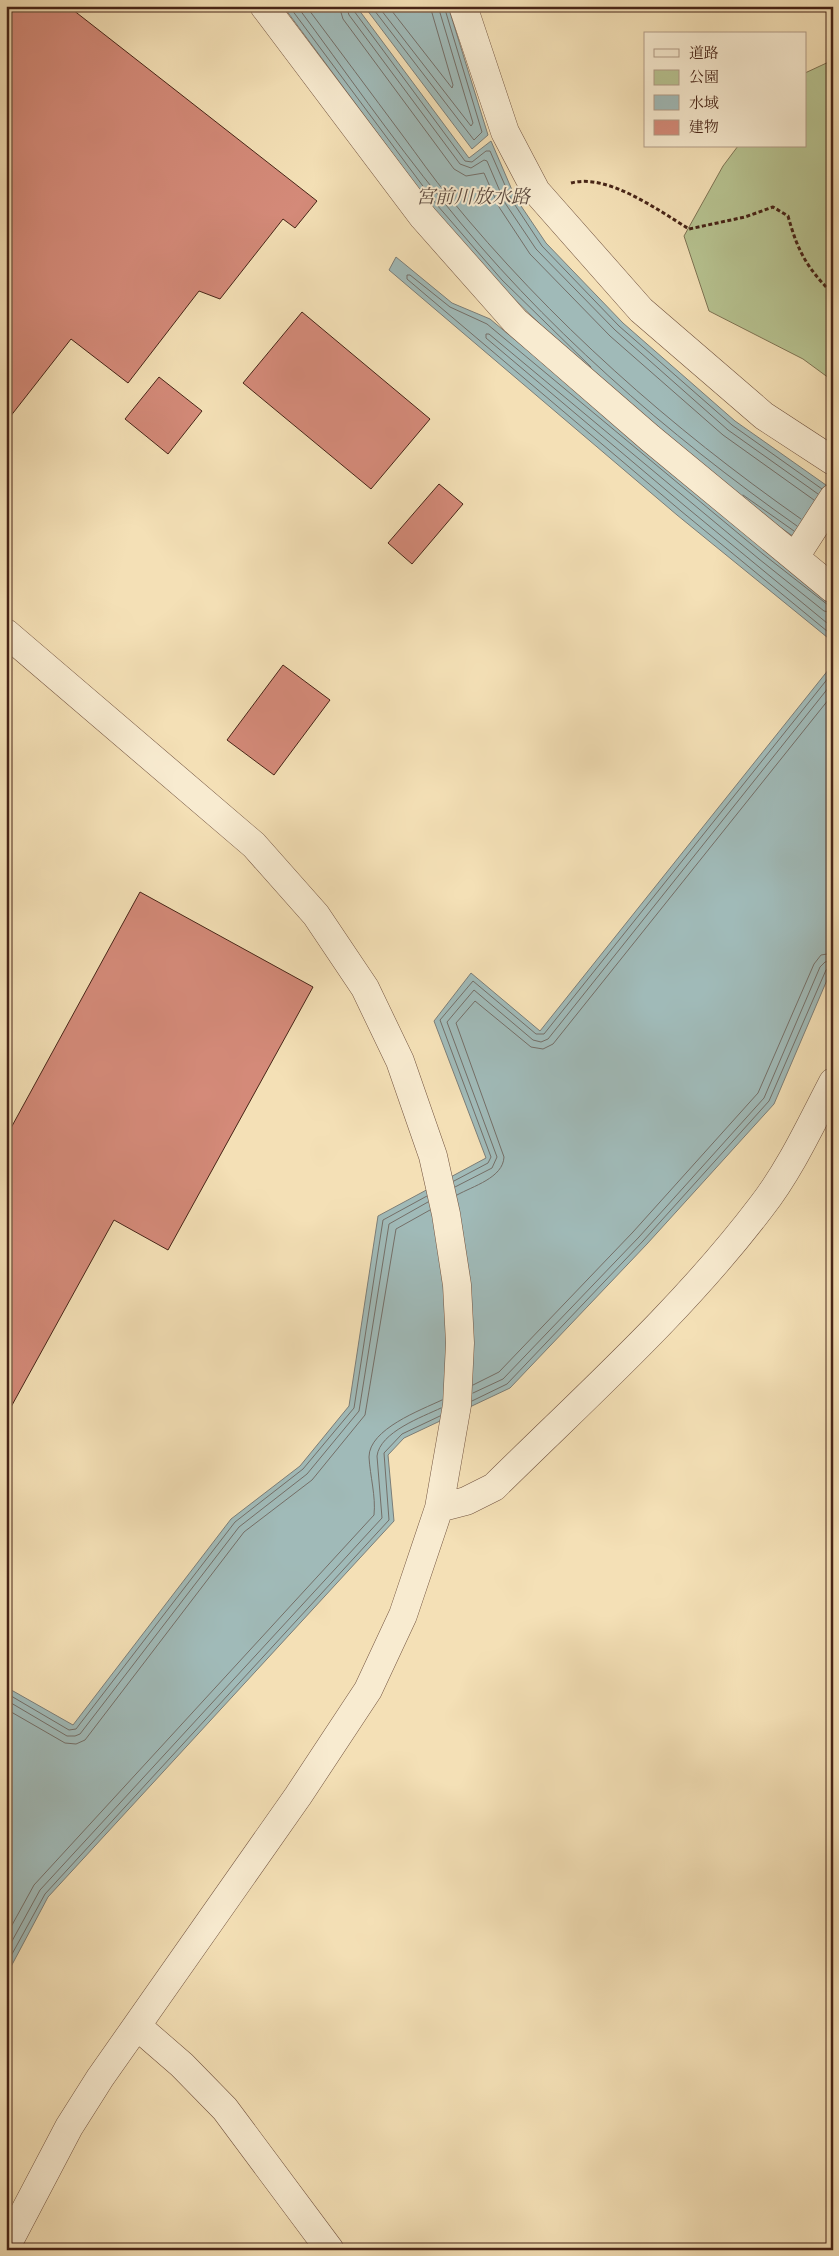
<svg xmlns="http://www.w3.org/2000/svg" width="839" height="2256" font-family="'IM FELL Great Primer','Noto Serif JP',serif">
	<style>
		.green { fill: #b7c391; stroke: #7f7454 }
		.water { fill: #a0bab8; stroke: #7c7e78 }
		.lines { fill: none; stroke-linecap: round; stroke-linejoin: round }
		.shore { stroke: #746f68; stroke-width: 1 }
		.building { fill: #d48a79; stroke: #472417 }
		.minor-casing { stroke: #72533f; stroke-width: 29 }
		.path { stroke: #472417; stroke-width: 3; stroke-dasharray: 4 2.5; stroke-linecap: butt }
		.minor { stroke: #f8ebd0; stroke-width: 28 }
		.labels { text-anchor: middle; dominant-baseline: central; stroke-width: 4; stroke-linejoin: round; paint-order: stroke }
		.water-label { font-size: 19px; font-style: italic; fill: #5d4a3f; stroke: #f8ebd0 }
	</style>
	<rect width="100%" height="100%" fill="#f4e0b6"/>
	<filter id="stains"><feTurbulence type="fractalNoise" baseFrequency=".004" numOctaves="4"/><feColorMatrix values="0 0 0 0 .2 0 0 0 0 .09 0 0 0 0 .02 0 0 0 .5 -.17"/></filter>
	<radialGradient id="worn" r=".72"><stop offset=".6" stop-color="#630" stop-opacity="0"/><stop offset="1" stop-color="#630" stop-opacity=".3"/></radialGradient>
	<path class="green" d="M833,60V381L803,359L709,311L684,236L723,166L738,146H805V73Z"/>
	<path class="water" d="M283,6H356L469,158L491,141L515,197L546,243L623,323L735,421L833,490L813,550L732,494L550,334L498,283L433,208Z
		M364,6H448L488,135L472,149Z
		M396,257L452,303L490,319L766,550L833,603V642L677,515L389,270Z
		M833,664V966L774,1104L647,1244L510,1388L404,1438L388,1455L394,1521L48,1897L6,1976V1687L73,1725L231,1519L300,1466L349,1406L378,1216L486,1158L434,1021L471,973L540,1031Z"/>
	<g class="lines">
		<path class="shore" d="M289,6L437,205L502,280L591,367
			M297,6C345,71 391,137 442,200C540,324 668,435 797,526
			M306,6C339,50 371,93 403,136C418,156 433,178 449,197C550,321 671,428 801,519
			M339,6L343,19L454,169L466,176L484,173L499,207L530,254L610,336L723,435L814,500
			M346,6L349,15L460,164L471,168L484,160L487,161L505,203L536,249L615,330L728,430L818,494
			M353,6L354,11L465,161L472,162L486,151H490L511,199L542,246L619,326L732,425L822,489
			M371,6L474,140L482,132L444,6
			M378,6L471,126L473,123L438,6
			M388,6L452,88L453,85L430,6
			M743,495L794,531
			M833,606L828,605L763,554L487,324L450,307L410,275H407V279L681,511L833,636
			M833,613L824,611L759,559L489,334H486V338L685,506L833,628
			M454,1181L488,1163L491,1157L440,1020L473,981L536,1034H544L833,672
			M455,1187L492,1168L497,1157L447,1022L474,990L533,1040L541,1042L548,1039L833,682
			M457,1195C473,1186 503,1178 504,1157L456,1023L475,1001L531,1047L543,1049L553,1044L833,694
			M473,1385L499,1372L633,1232L758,1093L814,964L821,955L833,953
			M473,1393L503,1379L639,1237L764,1098L820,967L825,962L833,960
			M472,1401L507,1384L643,1241L769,1101L826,970L833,966
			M6,1693L69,1730L76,1729L235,1522L303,1469L354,1408L383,1220L427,1196
			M6,1700L67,1736H75L80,1734L239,1527L307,1474L359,1411L389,1224L428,1202
			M6,1709L65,1743L76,1744L85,1740L244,1532L312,1480L365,1415L396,1229L430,1210
			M6,1936L34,1885L374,1515C376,1496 370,1476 369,1457C369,1429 421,1410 442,1400
			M6,1952L40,1890L382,1518L377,1456C380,1432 422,1417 441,1408
			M6,1965L45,1894L389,1520L384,1453L402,1434L440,1416"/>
	</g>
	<path class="building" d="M6,6H68L317,201L295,228L283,219L220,299L199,291L128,383L71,339L6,422Z
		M302,312L430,419L371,489L243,383Z
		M159,377L202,411L168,454L125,419Z
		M439,484L463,504L412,564L388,543Z
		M283,665L330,700L274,775L227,740Z
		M140,892L313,987L168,1250L114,1220L6,1416V1137Z"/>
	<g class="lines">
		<g class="minor-casing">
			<path id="minor" d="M264,6L423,217L515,321L650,438L833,589
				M463,6L505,132L536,191L641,310L764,416L833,461
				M795,557L833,498
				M6,633L254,845L316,915L365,988L400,1061L433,1156L446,1214L457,1285L460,1343L457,1405L439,1508L403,1615L368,1690L298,1796L100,2078L69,2127L6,2247
				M439,1508L466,1501L494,1487C585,1397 683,1310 761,1207C790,1170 811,1124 833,1082
				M137,2026L182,2065L225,2109L330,2250"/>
		</g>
		<path class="path" d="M571,183C607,173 658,210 689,229L745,217L773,207L788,216C798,252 807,268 833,294"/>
		<use href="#minor" class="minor"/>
	</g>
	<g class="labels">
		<g class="water-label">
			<text x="473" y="196">宮前川放水路</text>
		</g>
	</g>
	<rect width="839" height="2256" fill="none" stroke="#f4e0b6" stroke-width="25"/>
	<rect x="8" y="8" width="824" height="2241" fill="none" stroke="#472417" stroke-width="2.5"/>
	<rect x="12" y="12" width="814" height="2231" fill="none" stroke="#472417"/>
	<rect x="644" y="32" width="162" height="115" fill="#f8ebd0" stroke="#b19b86"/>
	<rect x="654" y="49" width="25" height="8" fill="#f8ebd0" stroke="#b19b86"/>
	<text x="689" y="58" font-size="15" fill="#472417">道路</text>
	<rect x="654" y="70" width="25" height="15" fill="#b7c391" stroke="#b19b86"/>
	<text x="689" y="82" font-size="15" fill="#472417">公園</text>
	<rect x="654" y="95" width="25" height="15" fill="#a0bab8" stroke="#b19b86"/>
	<text x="689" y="108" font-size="15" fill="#472417">水域</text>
	<rect x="654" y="120" width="25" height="15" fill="#d48a79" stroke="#b19b86"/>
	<text x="689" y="132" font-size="15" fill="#472417">建物</text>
	<rect width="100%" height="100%" filter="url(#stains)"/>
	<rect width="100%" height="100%" fill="url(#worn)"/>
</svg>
